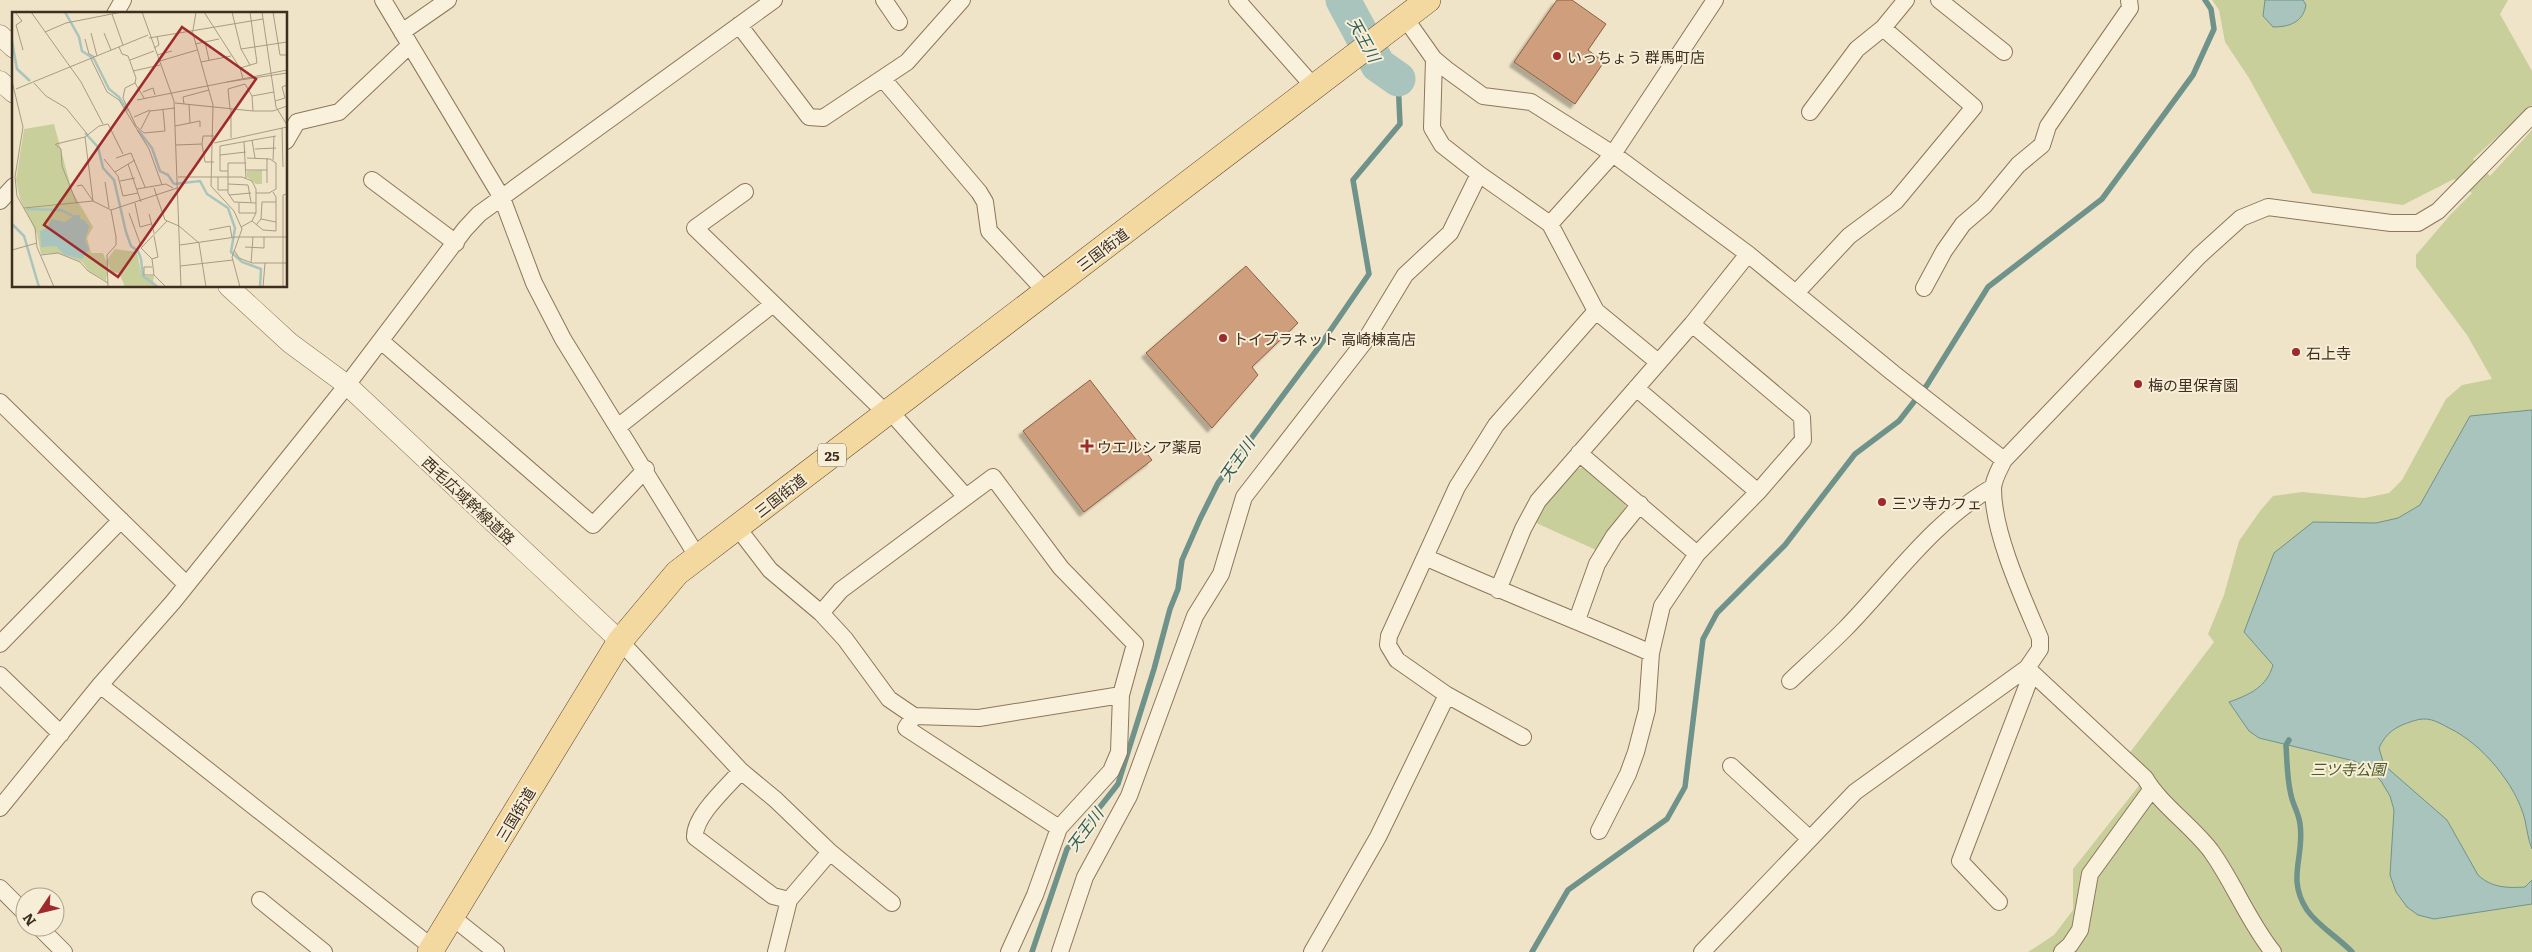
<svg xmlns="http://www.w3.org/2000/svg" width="2532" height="952" font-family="Literata,'Noto Sans JP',serif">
  <defs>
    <filter id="shadow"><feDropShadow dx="-4.5" dy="4.5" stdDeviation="1" flood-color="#0004"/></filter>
  </defs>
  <rect width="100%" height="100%" fill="#f0e4c8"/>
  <path fill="#c9cf9b" d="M2212,0H2508L2500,14L2532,71V105L2473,159L2490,176L2532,130V952H2028L2054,935L2073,910V869L2145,778L2128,755L2214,642L2208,634L2224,595L2239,541L2260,511L2273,496L2302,492L2364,498L2389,493L2402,480L2446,399L2462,385L2492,379L2467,335L2416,267V255L2451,214L2472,193L2454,179L2403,205L2312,193L2249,78L2225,42L2219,10Z
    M1584,467L1625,502L1626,511L1607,532L1596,550L1534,522C1541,506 1566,470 1584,467Z"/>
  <path fill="#a9c4bc" stroke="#6f938a" d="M2265,0H2303L2306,5C2303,22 2290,27 2273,27L2263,16Z
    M2532,410V849C2528,839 2527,830 2525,820C2516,784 2481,743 2449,728C2436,721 2428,716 2413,721C2397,726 2386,732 2379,748L2384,765L2447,820L2478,875C2492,888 2507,888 2525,887L2532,880V904L2434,919L2418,915L2407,907L2396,892L2390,875L2394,810L2390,796L2381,781L2369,769L2354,761L2259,738L2249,731L2229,702C2249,695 2267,687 2273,665L2244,632L2274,553L2313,522L2376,523L2398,518L2420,505L2470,416Z"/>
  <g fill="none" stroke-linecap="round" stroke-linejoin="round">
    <path stroke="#6f938a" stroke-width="5.5" d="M2289,740L2286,745C2287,761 2287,779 2291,795C2293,805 2299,814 2300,824C2305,857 2286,878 2307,910C2319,927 2338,937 2352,952
      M1032,952L1067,849L1118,784L1154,669L1170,609L1178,589L1182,560L1200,519L1218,483L1319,347L1369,274L1353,180L1400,124L1398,79
      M1532,952L1568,890L1667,819L1685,787L1703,639L1717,613L1785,545L1855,454L1899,421L1927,385L1988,287L2102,199L2193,75L2214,29L2211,9L2205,0"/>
    <path stroke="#a9c4bc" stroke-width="35" d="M1343,0L1378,65L1398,79"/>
  </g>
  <path fill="#cf9f7d" stroke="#8d5f41" filter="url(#shadow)" d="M1557,0H1572L1606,24L1588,50L1604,62L1575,104L1514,62Z
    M1246,266L1298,323L1252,367L1258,375L1212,428L1146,353Z
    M1090,380L1152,460L1084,512L1023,431Z"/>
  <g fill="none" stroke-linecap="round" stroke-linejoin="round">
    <g stroke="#8d765c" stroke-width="18">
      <path id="minor" d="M383,0L502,198L534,283L563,339L697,556
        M884,0L899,22
        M1237,0L1314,87
        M1939,0L2004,52
        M115,14L123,0
        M1405,18L1434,59L1446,69L1483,96L1531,102L1613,154L1748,254L1893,373L2004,460
        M739,25L809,117L823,118L907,62L962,0
        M402,32L448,0
        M1434,59L1432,128L1442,145L1479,174L1550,224L1596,311L1658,362
        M883,79L979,192L985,202L989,231L1046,292
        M1810,112L1857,49L1883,28L1906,0
        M286,141L297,122L339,112L410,45
        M372,180L456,243
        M745,192L695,228L886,413
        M0,201L14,186
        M1550,224L1613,154L1715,0
        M1924,288L1944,251L1963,224L1984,206L2018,165L2042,145L2048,126L2130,8L2129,0
        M1796,293L1849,236L1896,201L1974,107L1883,28
        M381,341L593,525L646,469
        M1636,388L1758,492
        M0,402L186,584
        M889,410L966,497
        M619,426L773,304
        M1579,453L1697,554
        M737,527L770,570L821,613L845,639L889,699L914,716L979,718L1121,695
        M1425,557C1500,591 1576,620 1651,653
        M1498,590L1523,529L1538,501L1692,324L1748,254
        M821,613L841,590L993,477L1061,568L1135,644L1121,695L1119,752L1111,771L1059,828L1035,895L1009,952
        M1577,620L1597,564L1614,536L1640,504
        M620,641L741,771L776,800L830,852L892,903
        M0,644L121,520
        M2027,668L2145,778C2159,803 2192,826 2211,851C2234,883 2248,921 2273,952
        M0,675L61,734
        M1790,681C1808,664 1827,647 1845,629C1893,580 1932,522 1993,487
        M100,685L433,948
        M914,716L906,728L1059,828
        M1523,737L1447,695L1397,660L1388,645L1389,636L1457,487L1496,425L1596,311
        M1731,766L1810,839
        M741,771C727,787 694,816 695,837L773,896L789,900
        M0,808L100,685L173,602L347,385L465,229L479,214L774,0
        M1599,831L1628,774L1636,752L1647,710L1651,653L1662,606L1697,554L1758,492L1803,440L1802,417L1692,324
        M0,888L25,913
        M260,900L324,952
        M1999,902L1960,861L2032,673
        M452,917L496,952
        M39,927L64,952
        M776,952L789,900L830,852
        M1060,952L1085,877L1129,796L1195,616L1221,574L1244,497L1365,341L1405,275L1450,233L1479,174
        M1312,952L1378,837L1447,695
        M1702,952L1855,792L2027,668L2040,649V638C2023,598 1993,533 1993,489C1993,480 2000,468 2004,460L2199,256L2241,218L2268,207L2391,223H2418L2438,211L2532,115
        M2062,952L2070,945L2080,930L2090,874L2151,790"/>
    </g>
    <g stroke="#8d765c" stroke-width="21">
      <path id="tertiary" d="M0,35L14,48
        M0,81L14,93
        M228,286L290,343L347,385L620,641"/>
    </g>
    <g stroke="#5b4430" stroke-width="26">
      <path id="primary" d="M430,952L620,641L677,573L1428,0"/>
    </g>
    <use href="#minor" stroke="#faf1dc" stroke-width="16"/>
    <use href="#tertiary" stroke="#faf1dc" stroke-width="20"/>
    <use href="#primary" stroke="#f3d9a0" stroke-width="25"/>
  </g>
  <g fill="#9e2a2b" stroke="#f7eed8" stroke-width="2">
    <circle cx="1557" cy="56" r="5"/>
    <circle cx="1223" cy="338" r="5"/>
    <circle cx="2296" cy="352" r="5"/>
    <circle cx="2138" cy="384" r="5"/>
    <path d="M1084.5 438.5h5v5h5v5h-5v5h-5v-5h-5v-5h5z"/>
    <circle cx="1882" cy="502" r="5"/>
  </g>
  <g text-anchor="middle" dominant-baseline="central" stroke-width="4" stroke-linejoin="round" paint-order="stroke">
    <rect fill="#f7eed8" stroke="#756857" stroke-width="1" x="818" y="443.5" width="28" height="23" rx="4"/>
    <g font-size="14" font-weight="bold" fill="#3d2e20">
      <text x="832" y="455">25</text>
    </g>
    <g font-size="15" fill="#3d2e20" stroke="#f7eed8" text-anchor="start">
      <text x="1567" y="56">いっちょう 群馬町店</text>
      <text x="1233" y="338">トイプラネット 高崎棟高店</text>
      <text x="2306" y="352">石上寺</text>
      <text x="2148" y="384">梅の里保育園</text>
      <text x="1097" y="446">ウエルシア薬局</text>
      <text x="1892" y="502">三ツ寺カフェ</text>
    </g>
    <g font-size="15" fill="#3d2e20" stroke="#f7eed8">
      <text transform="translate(1102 249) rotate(-37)">三国街道</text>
      <text transform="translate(780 495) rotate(-38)">三国街道</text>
      <text transform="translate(469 500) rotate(43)">西毛広域幹線道路</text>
      <text transform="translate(515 814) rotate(-59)">三国街道</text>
    </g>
    <g font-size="15" font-style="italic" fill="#4d5a26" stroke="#f7eed8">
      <text x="2348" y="768">三ツ寺公園</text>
    </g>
    <g font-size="16" font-style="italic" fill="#2f5d5a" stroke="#f7eed8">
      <text transform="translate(1365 39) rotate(61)">天王川</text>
      <text transform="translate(1236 459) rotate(-55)">天王川</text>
      <text transform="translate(1084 829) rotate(-53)">天王川</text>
    </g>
  </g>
  <g transform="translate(12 12)">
    <rect width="275" height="275" fill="#f0e4c8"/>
    <path d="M42,112L60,179L81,215L75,226L79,241H91L94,249L103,237L125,240L130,264H142L141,270L145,275H113L107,261L98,260L97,251L94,269L77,259L70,250L46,241L29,242L25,222L8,187L4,168L12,117ZM250,158V172H244L235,165V159Z" fill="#c9cf9b"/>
    <path d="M63,203H68V207L72,208L77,214L73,228L77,237L70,247L53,243L44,234L29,235L28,219L35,216L40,207L53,210Z" fill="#a9c4bc"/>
    <path fill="none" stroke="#a9c4bc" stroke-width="2.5" d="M53,0L67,25L70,39L82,47L97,77L107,85L116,99M0,29L5,57L18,69M126,118L140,136L148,159L156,163L162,172M73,121L86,135L91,156L102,168L114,220L119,234L126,239L129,247L131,264L146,275M162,172L188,169L195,182L216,196L223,216L219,240L230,250L249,257L248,275M15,197L49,198L61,204M0,212L12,224L27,275"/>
    <path fill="none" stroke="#a89b85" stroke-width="1" d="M3,0L10,9L4,13L11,38M19,0L69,70L91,112M130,0L162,89L169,275M192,0L228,56L231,67M220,0L229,37L275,30M250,0L264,95L275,113M261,0L268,43H275M100,2L111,33M180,18L201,93L199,174L222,199L230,217L220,245L228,275M181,18L184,0M33,20L54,11L110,0M79,21L85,44M92,21L99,38M137,26L251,7M73,27L77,42L83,45M193,30L197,48M183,32L207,27M107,35L110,42L116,44L124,66L123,71L113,76L111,86L124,114L132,121L153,119L151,98M142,36L147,33L145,24M229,37L238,53M145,43L160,39M79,47L95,80L107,88L137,137L150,173M118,48L142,39M148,49L185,38M189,50L219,44M228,56L245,51L238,0M121,59L148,53M0,69L11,115L3,165L5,184L23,216L25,235L42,275M215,70L275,61M22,71L34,84L54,96L76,123M123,71L132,86M4,77L136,23M131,80L141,76L143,83M240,84L262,80M125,88L275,58M263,89L273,86L270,75L275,73M163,91L241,99H261L275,94M172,92L171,85L197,78M177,92L178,111M218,97L216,77L233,72L240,84L241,99M122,105L138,98M163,114L188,109V115M270,116L271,155M129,117L138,99L163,96M202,124H191L190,132L193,150H202M219,126V97M240,128L243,146M232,130L234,166M202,131L275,115M43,132L49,137L50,154L65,192M44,132L73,125M164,133L190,132M243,137L264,136M208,143L234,140M104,146L119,141L133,175M235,146L258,147L264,151V177L257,181H244M92,147L106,164L111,184L126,181M261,148L262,124M234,151H216V181L222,190L244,191M116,152L129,190M234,158H255M216,159H208V134L264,124M103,160L123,148M166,165H230L240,169L244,177V201L240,209L229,215M206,165V178H216M108,169L123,166M93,170L97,196M255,171V146M216,172L236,173L239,190M65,174L70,173L81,189M142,176L153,208L167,214L187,231L194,275M125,177L154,172L161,176M217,183L239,181M123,191L128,215L139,212M227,191V201H244M12,196L81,189M99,198L165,176M117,201L129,234M137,202L142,221M249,207L264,210M240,209L251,218L264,219V185L261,180M244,213L249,207L250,190H264M197,218L218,214L220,226M168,233L224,225H275M233,235L252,236V225M0,238L25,231M222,238L227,246L240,251H275M29,243L46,241L68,250L76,259L96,271M140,247L146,245L142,224M239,251L241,225M168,254L221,248M140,255H132V263H142M96,275L95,243L104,233V225L99,198L81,189L73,125L87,114L96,112L111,142M154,275L142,263L140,247L129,236L155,209M251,275L253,251M271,275V183L275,182"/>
    <path fill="#9e2a2b" fill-opacity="0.15" stroke="#9e2a2b" stroke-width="2.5" d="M170,15L244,67L106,265L32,213Z"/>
    <rect width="275" height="275" fill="none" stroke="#3d2e20" stroke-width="2.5"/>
  </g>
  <g transform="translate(40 912) rotate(235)"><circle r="24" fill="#f7eed8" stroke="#ada18e"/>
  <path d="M0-4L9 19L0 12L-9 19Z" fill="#9e2a2b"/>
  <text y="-8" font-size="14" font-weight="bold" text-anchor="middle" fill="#3d2e20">N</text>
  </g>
</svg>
